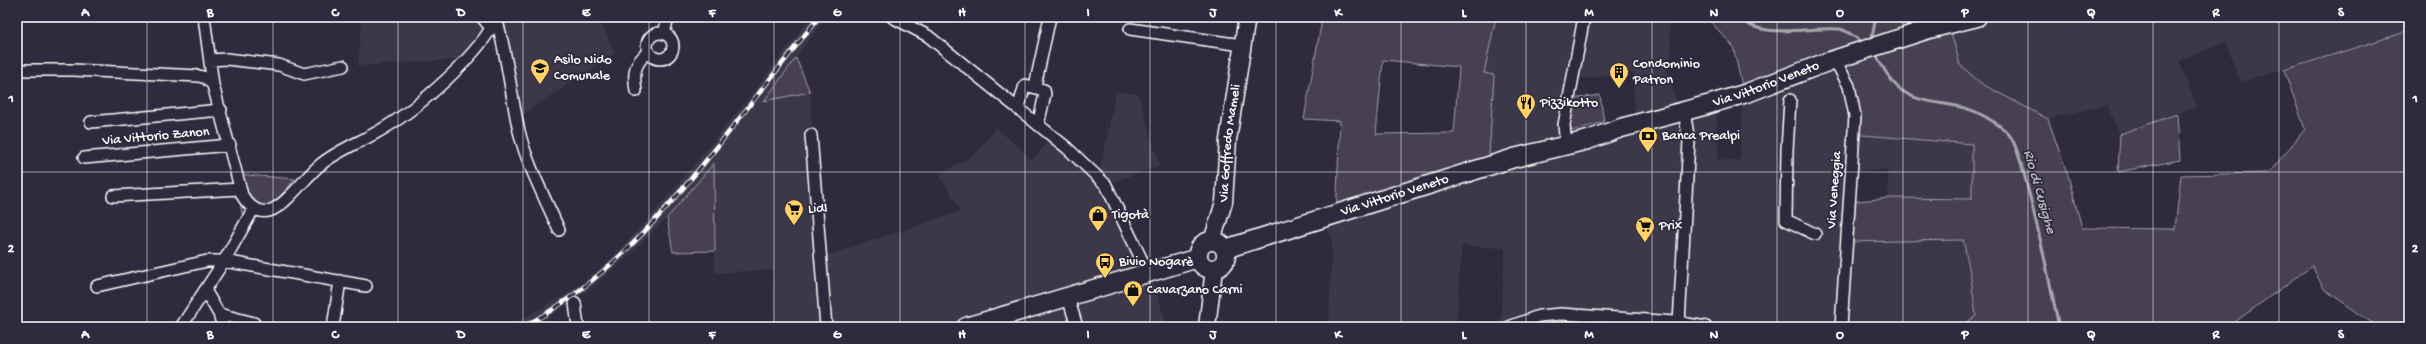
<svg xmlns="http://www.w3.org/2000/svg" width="2426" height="344" font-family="'Gochi Hand',sans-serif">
  <rect width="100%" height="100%" fill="#2f2a3d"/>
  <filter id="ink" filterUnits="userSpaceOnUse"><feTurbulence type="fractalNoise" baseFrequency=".025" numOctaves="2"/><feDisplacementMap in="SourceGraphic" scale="8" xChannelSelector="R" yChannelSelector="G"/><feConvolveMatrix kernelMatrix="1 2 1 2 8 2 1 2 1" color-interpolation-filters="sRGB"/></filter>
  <g filter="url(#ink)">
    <path fill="#3c3749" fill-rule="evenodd" d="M362,17H486L495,28L512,17H598L615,53L521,116L495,29L465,59L358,66Z
      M811,17H826L765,100L810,92L822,257L961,211L939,174L974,155L997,128L1032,160L1052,138L1094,175L1101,166L1116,91L1138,94L1160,166L1104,185L1152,276L1167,327H774L772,270L715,273L714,163L667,218L625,259L586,292L533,327H505L566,295L608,262L657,209L752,94Z
      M1496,17H1669L1672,58L1664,60L1679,110L1716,98L1718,160H1740L1743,90L1832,60L1844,81L1850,115V134L1972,143V199L1889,198L1887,170L1849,171L1844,242L1963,240L1970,272L1976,316L1960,327L1708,325L1500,327L1505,248L1462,246L1456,327H1329L1332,239L1324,222L1463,179L1494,76L1484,74ZM1633,73L1635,124L1567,145L1577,79Z
      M1900,17H2409V31L2241,82L2225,42L2179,61L2197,107L2120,134L2106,105L2048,119L1982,84L1960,65L1949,25L1912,36Z"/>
    <path fill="#464152" stroke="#a2a0a8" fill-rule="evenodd" d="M1312,17H1496L1484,73L1494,75L1488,171L1336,218L1340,121L1304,119L1322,19ZM1383,60L1459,67L1454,133L1376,134Z
      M1706,17H1900L1912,35L1949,25L1960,65L1982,84L2048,119L2069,179L2082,228L2175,229L2181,175L2269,173L2305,129L2284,70L2409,31V327H2378L2324,289L2312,266L2228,327H1960L1976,316L1970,272L1963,240L1844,242L1847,202L1889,198L1972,199V144L1850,134L1847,92L1832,60L1743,90L1733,46Z
      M796,58L810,92L764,101Z
      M1600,95L1604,122L1572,131L1567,124L1572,99Z
      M2177,114L2180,160L2118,172L2120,134Z
      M714,163L715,251L673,252L667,218Z
      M235,174L295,179L277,200L243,219Z"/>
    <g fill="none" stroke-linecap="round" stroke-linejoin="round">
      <path stroke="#a7a6ad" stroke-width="3" d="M1739,17C1760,41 1811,26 1840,29C1848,31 1857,39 1864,43
        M1871,42L1876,17
        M1875,53C1882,66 1890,81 1901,90C1922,106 1953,101 1976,112C1987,117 2006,128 2012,139C2021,157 2025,178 2030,197C2041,240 2050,283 2059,327"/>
      <g stroke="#fff" stroke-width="14">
        <path id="street" d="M204,17L213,85L242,195C247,204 257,214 269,211C286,206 306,176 320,165C338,150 361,142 381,130C417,109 480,55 497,17
          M482,17L491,28
          M892,17L928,36L1067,148L1106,185L1148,273
          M494,23L498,25C508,60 511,96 519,131C527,165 545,198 559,230
          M1130,29L1242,45
          M647 46a13 13 0 1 1 26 0a13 13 0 1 1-26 0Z
          M664,34L668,17
          M210,60L227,59L279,65L304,74L343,66
          M1835,60L1849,86L1855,116L1841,327
          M17,70H73L199,76L206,78L213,85
          M1035,86L1050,17
          M636,91C633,73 634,64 648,52
          M1790,100L1787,150L1786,220L1815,234
          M1018,109L1025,85L1044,90L1045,94L1038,125
          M91,122L221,110
          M811,135L826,327
          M1566,146L1564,125L1584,17
          M84,158L230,145
          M113,196L240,189
          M97,286L207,261H224L366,286
          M205,290L219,314L223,327
          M1068,297L1077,327
          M575,303L578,327
          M219,314L254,323L253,327
          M1679,323L1689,141L1684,111
          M181,327L224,261L254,208
          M333,327L340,281
          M1509,327L1539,316L1561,314L1675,322L1706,327"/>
      </g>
      <g stroke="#fff" stroke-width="19">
        <g id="secondary">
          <path id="s1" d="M1212,241L1224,202L1228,140L1247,17"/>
          <path d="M1207,327L1214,269"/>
        </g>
      </g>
      <g stroke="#fff" stroke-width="21">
        <g id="primary">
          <circle cx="1212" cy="255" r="14"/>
          <path id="s2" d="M1225,249L1514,158L1588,140L1621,128L1707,105L1747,93L1827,62L1929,29L1977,17"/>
          <path d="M966,327L1198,258"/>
        </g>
      </g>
      <use href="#street" stroke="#2f2a3d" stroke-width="11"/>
      <use href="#secondary" stroke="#2f2a3d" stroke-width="16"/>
      <use href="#primary" stroke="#2f2a3d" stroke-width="18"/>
      <g stroke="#fff" stroke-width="4.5">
        <path id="rail" d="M523,327C607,282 667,210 725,137C756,97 787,57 819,17"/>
      </g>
      <use href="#rail" stroke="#2f2a3d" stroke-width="3" stroke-dasharray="9" stroke-linecap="butt"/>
    </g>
  </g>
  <path fill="none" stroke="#fff" stroke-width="1" stroke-opacity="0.55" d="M147,17V327M273,17V327M398,17V327M523,17V327M649,17V327M774,17V327M900,17V327M1025,17V327M1150,17V327M1276,17V327M1401,17V327M1526,17V327M1652,17V327M1777,17V327M1903,17V327M2028,17V327M2153,17V327M2279,17V327M17,172H2409"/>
  <defs>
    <g id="school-pin" transform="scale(1)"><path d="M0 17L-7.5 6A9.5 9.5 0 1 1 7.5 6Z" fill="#ffd166" stroke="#2f2a3d"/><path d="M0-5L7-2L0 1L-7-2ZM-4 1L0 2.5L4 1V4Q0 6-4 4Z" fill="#111"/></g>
    <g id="building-pin" transform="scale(1)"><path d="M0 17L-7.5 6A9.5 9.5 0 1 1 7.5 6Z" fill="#ffd166" stroke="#2f2a3d"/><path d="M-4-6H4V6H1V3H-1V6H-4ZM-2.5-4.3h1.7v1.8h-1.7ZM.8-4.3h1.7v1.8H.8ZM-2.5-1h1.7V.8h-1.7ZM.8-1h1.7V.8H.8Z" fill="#111"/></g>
    <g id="restaurant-pin" transform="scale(1)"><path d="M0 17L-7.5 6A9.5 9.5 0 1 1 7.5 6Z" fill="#ffd166" stroke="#2f2a3d"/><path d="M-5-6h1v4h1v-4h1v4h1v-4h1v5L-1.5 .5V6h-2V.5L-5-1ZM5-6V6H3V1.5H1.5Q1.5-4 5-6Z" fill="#111"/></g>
    <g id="bank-pin" transform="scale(1)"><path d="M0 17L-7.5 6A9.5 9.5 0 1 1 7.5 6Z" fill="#ffd166" stroke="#2f2a3d"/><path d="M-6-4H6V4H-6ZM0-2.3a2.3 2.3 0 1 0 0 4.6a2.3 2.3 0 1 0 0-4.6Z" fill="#111"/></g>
    <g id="supermarket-pin" transform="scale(1)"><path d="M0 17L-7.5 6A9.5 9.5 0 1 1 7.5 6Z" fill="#ffd166" stroke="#2f2a3d"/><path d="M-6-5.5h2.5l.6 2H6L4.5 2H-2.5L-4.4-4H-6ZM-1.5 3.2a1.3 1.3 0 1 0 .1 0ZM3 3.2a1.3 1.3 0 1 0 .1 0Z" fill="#111"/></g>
    <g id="shop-pin" transform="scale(1)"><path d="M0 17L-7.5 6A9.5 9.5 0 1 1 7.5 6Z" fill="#ffd166" stroke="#2f2a3d"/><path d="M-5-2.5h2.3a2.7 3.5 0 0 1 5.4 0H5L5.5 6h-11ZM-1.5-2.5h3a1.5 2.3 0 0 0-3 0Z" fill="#111"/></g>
    <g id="bus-pin" transform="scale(1)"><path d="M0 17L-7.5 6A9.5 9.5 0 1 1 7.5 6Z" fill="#ffd166" stroke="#2f2a3d"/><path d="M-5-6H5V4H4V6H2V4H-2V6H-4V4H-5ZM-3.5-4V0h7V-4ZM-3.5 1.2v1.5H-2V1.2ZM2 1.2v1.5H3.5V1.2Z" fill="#111"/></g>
  </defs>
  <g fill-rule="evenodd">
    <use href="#school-pin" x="540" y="68"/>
    <use href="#building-pin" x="1619" y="72"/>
    <use href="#restaurant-pin" x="1526" y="103"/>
    <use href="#bank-pin" x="1648" y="136"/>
    <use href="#supermarket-pin" x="794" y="209"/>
    <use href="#shop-pin" x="1098" y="215"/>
    <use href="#supermarket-pin" x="1645" y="226"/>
    <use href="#bus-pin" x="1105" y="262"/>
    <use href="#shop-pin" x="1133" y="290"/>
  </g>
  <g text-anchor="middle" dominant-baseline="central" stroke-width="3.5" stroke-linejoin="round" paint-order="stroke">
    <g font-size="14" fill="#fff" stroke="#2f2a3d" text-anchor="start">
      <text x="554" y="60">Asilo Nido<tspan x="554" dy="16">Comunale</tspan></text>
      <text x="1633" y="64">Condominio<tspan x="1633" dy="16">Patron</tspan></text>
      <text x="1540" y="103">Pizzikotto</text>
      <text x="1662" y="136">Banca Prealpi</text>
      <text x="808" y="209">Lidl</text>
      <text x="1112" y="215">Tigotà</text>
      <text x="1659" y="226">Prix</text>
      <text x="1119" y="262">Bivio Nogarè</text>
      <text x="1147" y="290">Cavarzano Carni</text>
    </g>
    <g font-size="14" fill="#fff" stroke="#2f2a3d">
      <text stroke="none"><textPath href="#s2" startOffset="566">Via Vittorio Veneto</textPath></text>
      <text transform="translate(156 137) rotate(-5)">Via Vittorio Zanon</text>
      <text stroke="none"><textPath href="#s1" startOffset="100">Via Goffredo Mameli</textPath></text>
      <text transform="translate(1835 190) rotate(-86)">Via Veneggia</text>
      <text stroke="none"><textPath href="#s2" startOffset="178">Via Vittorio Veneto</textPath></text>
    </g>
    <g font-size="15" font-style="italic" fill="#b6b4bb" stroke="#2f2a3d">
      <text transform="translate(2039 192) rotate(74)">Rio di Cusighe</text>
    </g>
  </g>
  <rect width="2426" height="344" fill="none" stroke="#2f2a3d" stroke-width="44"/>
  <rect x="22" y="22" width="2382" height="300" fill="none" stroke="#fff" stroke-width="1.5"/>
  <g font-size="13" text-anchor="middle" font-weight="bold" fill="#fff">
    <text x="85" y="16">A</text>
    <text x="210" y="16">B</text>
    <text x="335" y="16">C</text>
    <text x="461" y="16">D</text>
    <text x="586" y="16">E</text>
    <text x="712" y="16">F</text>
    <text x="837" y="16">G</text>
    <text x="962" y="16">H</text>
    <text x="1088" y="16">I</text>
    <text x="1213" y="16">J</text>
    <text x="1338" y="16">K</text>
    <text x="1464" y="16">L</text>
    <text x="1589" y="16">M</text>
    <text x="1714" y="16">N</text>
    <text x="1840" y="16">O</text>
    <text x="1965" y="16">P</text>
    <text x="2091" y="16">Q</text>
    <text x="2216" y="16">R</text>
    <text x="2341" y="16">S</text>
    <text x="11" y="102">1</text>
    <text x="2415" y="102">1</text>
    <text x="11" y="252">2</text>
    <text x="2415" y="252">2</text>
    <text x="85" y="338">A</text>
    <text x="210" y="338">B</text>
    <text x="335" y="338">C</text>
    <text x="461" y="338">D</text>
    <text x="586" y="338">E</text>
    <text x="712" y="338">F</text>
    <text x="837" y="338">G</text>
    <text x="962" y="338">H</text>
    <text x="1088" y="338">I</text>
    <text x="1213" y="338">J</text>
    <text x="1338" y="338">K</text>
    <text x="1464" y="338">L</text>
    <text x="1589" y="338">M</text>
    <text x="1714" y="338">N</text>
    <text x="1840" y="338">O</text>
    <text x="1965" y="338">P</text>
    <text x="2091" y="338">Q</text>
    <text x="2216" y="338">R</text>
    <text x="2341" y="338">S</text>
  </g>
</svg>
